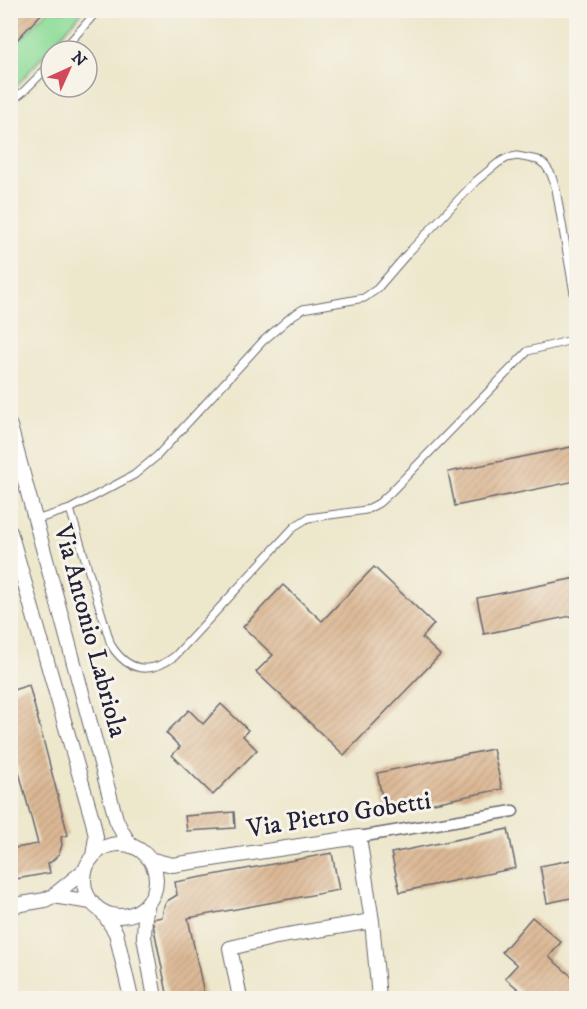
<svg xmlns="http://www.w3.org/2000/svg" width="587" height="1009" font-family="'IM FELL DW Pica',serif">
  <defs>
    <pattern id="building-hatch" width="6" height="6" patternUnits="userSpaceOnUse" patternTransform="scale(1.5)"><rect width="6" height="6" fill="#dcb894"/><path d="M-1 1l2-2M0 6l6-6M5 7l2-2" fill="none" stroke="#bc9e80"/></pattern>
  </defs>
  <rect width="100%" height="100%" fill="#f7f3e8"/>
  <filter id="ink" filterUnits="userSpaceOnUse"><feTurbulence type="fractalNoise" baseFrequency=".0167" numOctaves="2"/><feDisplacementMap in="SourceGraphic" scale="12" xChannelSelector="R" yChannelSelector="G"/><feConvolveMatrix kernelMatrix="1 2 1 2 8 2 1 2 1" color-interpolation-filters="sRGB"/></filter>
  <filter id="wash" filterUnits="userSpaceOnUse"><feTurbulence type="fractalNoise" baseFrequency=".008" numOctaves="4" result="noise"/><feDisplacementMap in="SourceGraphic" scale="24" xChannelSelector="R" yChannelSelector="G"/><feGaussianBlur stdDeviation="1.35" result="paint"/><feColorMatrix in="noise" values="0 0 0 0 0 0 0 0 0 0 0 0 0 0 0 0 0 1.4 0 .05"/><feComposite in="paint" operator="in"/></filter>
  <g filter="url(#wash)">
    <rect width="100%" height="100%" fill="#ede7cc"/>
    <path fill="#8fdd9a" stroke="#58806a" stroke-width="1.5" d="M48,11H83L11,92V48Z"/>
    <g id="blocks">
      <path fill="url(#building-hatch)" d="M10,10H45L10,47Z
        M576,446V481L455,506L448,472Z
        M374,567L434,624L422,638L440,655L344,755L256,672L273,655L243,627L283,585L322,621Z
        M576,578V615L484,634L477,598Z
        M29,685L68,835L61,837L62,845L59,854L51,862L48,863L50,873L10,880V849L38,844L10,738V691Z
        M221,704L248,730L243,736L257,750L213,795L172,755L180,747L166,733L189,710L203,724Z
        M493,749L502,789L385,813L377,773Z
        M234,812L235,828L187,831L185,816Z
        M508,829L516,868L400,892L391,853Z
        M332,853L339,890L188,918L205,998H168L152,919L162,917L164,906L167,901L177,895L175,882Z
        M576,859V897L547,903L540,866Z
        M532,917L561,942L549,957L576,980V998H529L505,978L517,965L502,952Z"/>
    </g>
  </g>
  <g filter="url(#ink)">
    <use href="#blocks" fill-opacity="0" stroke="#69676e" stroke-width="1.5"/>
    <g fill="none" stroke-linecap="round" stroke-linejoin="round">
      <g stroke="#69676e" stroke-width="9">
        <path id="service" d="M62,51L98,10
          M10,102L24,91L51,64
          M70,509L111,645C128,672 150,675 175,656L295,526L308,518L366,510L379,503L390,493L528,351L576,339
          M35,520L70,509L134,475L157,456L263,341L292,316L303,309L364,298L377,289L408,253L476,181L498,163L507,158L517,156L538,160L545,165L551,174L556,189L576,305"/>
      </g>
      <g stroke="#69676e" stroke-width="13">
        <path id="pedestrian" d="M359,837L513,811"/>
      </g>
      <g stroke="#69676e" stroke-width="16">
        <path id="minor" d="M10,426L116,819L121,830L131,846
          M10,532L93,822L96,837L93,856
          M84 880a36 36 0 1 1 72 0a36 36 0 1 1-72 0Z
          M149,859L172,865L359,837L372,921L276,937L230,948L240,998
          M53,896L91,902
          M148,902L145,917L144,937L155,998
          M10,906L45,900L53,896L85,870
          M102,911L116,933L131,998
          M372,921L379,998"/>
      </g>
      <use href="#service" stroke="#fff" stroke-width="7"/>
      <use href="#pedestrian" stroke="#fff" stroke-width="10"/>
      <use href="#minor" stroke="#fff" stroke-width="14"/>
    </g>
  </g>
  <g text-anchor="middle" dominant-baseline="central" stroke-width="6" stroke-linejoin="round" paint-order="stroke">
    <g font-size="26" fill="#22223b" stroke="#f7f3e8">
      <text transform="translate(90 631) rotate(75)">Via Antonio Labriola</text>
      <text transform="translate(339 815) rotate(-9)">Via Pietro Gobetti</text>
    </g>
  </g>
  <rect width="587" height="1009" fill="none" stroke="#f7f3e8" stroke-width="36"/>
  <g transform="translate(69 69) rotate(45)"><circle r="28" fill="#f7f3e8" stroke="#a29fa3" stroke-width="1.5"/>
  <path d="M0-4.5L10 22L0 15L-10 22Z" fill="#d1495b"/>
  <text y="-9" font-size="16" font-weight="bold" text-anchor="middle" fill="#22223b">N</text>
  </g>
</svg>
